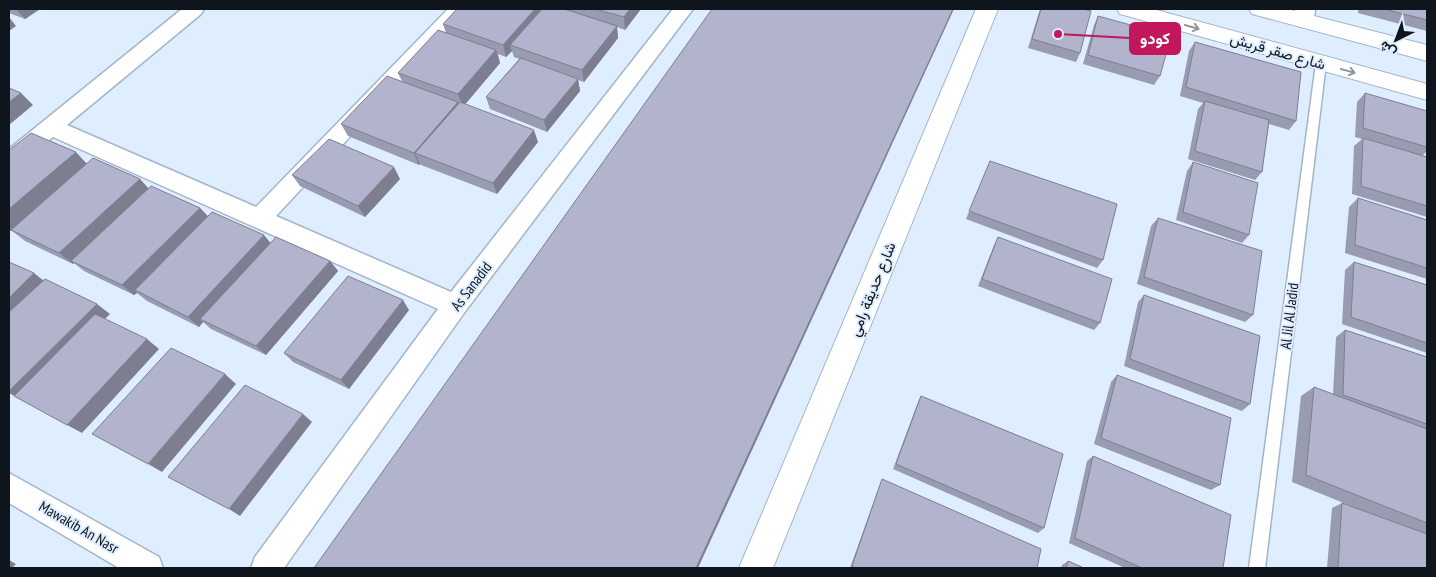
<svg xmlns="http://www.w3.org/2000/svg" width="1436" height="577" font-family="'PT Sans Narrow',Vazirmatn,sans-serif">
  <rect width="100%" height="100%" fill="#dfeeff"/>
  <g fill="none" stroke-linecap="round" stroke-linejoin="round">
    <g stroke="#a3b5c9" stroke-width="3">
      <path id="service" d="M1321,59L1326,63L1265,568H1249L1316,63Z"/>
    </g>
    <g stroke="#a3b5c9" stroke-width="3">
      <path id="minor" d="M182,9H204L201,14L67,125L256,207L448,9H469L276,216L451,292L673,9H693L464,313L284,568H251L255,557L438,309L53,137L17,167L9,170V149Z
        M1295,9H1315L1314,20L1311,25L1304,27L1297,25L1294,20Z
        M9,473L159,557L163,568H119L9,503Z"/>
    </g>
    <g stroke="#a3b5c9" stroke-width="2">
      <path id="tertiary" d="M976,9H998L773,568H739Z
        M1117,9H1153L1427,84V100L1120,14Z
        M1249,9H1287L1427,45V61L1252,14Z"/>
    </g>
    <use href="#service" fill="#fff" fill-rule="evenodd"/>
    <use href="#minor" fill="#fff" fill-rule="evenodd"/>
    <use href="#tertiary" fill="#fff" fill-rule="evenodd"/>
  </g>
  <path fill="#999bb0" d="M9,9H40L25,19L9,13Z
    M457,9H641L625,30L617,27L618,38L584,82L578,80L580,91L547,132L490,109L486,97L519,59L514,57L512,51L506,57L498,54L500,63L465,104L538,142L497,194L421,165L420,164L419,165L348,136L341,124L402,81L398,73L446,33L443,24Z
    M1040,9H1083L1080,53L1076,62L1028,48Z
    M1358,9H1427V31L1358,13Z
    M1098,16L1160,76L1154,85L1083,64L1094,25Z
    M1195,42L1296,121L1289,130L1269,124L1262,172L1255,180L1188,159L1198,109L1203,103L1180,96L1189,51Z
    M1365,93L1427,147V151L1422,156L1427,157V217L1352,194L1354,146L1362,139L1355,137L1357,102Z
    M9,150L87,163L140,179L148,189L200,208L208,216L270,243L330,261L338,271L266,355L211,329L203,322L199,327L147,301L137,293L134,295L84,271L74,263L73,264L25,241L11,230L9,232Z
    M990,161L1103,260L1097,268L966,219Z
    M1193,162L1249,235L1242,243L1176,220L1187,171Z
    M292,175L400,179L365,217L300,186Z
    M1358,198L1427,220V279L1345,253L1349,207Z
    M1158,218L1253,315L1245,322L1137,284L1151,226Z
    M998,237L1100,323L1094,330L978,286L994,245Z
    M1354,262L1427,285V353L1342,324L1345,270Z
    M1144,295L1250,404L1242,411L1124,366L1138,302Z
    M409,310L349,389L293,362L284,353Z
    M1345,330L1427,357V568H1327L1332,508L1342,503L1356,508L1292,482L1301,396L1314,387L1333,394L1336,337Z
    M1117,375L1220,485L1211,490L1094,444L1111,382Z
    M921,396L1044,528L1038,533L893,469L918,402Z
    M1093,456L1223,568H1125L1069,543L1087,461Z
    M882,479L1037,568H850L880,484Z
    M1068,561L1084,568H1061L1062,565Z"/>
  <path fill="#7d7e90" d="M16,9H40L25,19Z
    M535,9H544L510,45L512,51L506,57L503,45Z
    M630,9H641L625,30L624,17Z
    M953,9H954L698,568H696Z
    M9,17L16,26L9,31Z
    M617,26L618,38L584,82L582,70Z
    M496,50L500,63L463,107L458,94Z
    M578,79L580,91L547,132L544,120Z
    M21,93L33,105L9,125V102Z
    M458,102L463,114L415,153L420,164L419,165L414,153Z
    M534,130L538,142L497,194L493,183Z
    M76,152L87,164L9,232V209Z
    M394,167L400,179L365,217L358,206Z
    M140,179L151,191L71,261L74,263L73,264L59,253Z
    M200,208L210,219L135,290L137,293L134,295L122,285Z
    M264,235L273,246L200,319L203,322L199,327L188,317Z
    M330,261L338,271L266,355L256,346Z
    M34,273L48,284L9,322V298Z
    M403,300L409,310L349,389L341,380Z
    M97,304L110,314L23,401L9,393V391Z
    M147,339L159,349L82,433L67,425Z
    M225,374L236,384L162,472L148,464Z
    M303,414L312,422L240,516L229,509Z
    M9,560L16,564L12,568H9Z"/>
  <path fill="#b2b4cd" stroke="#7d7e90" d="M457,9H535L503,45L443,24Z
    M542,9H564L617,26L582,70L510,45Z
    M595,9H630L624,17Z
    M712,9H953L696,568H314Z
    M1041,9H1083L1091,11L1080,53L1032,39Z
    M1384,9H1427V20Z
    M1098,16L1171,36L1160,76L1088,55Z
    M438,30L496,50L458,94L398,73Z
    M1195,42L1301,72L1296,121L1186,87Z
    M521,58L578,79L544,120L486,97Z
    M387,76L458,102L414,153L341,124Z
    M9,88L21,93L9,102Z
    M1365,93L1427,111V147L1363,128Z
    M1205,101L1269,120L1262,172L1195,151Z
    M460,102L534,130L493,183L415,153Z
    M31,133L76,152L9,209V150Z
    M1363,138L1427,157V206L1361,186Z
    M329,139L394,167L358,206L292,175Z
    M93,158L140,179L59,253L11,230Z
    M990,161L1117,204L1103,260L969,211Z
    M1193,162L1258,183L1249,235L1183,212Z
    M151,186L200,208L122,285L71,261Z
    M1358,198L1427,220V268L1355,245Z
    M212,212L264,235L188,317L135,290Z
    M1158,218L1262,251L1253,315L1144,277Z
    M276,237L330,261L256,346L200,319Z
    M998,237L1112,279L1100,323L982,279Z
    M9,262L34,273L9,298Z
    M1354,262L1427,285V343L1351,317Z
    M348,276L403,300L341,380L284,353Z
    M45,279L97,304L9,391V312Z
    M1144,295L1260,336L1250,404L1130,359Z
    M95,314L147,339L67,425L14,396Z
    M1345,330L1427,357V424L1343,395Z
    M171,348L225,374L148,464L92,434Z
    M1117,375L1231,418L1220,485L1101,438Z
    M245,385L303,414L229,509L168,477Z
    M1314,387L1427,429V523L1306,475Z
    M921,396L1063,454L1044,528L896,464Z
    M1093,456L1231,515L1223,568H1142L1075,538Z
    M882,479L1041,549L1037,568H856L852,566Z
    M1342,503L1427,534V568H1338Z
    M1068,561L1084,568H1066Z"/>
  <defs><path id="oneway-shaft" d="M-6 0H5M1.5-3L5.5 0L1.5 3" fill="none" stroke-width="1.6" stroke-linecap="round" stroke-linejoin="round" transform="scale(1.25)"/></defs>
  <g stroke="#939699">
    <use href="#oneway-shaft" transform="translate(1192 27) rotate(16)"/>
    <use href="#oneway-shaft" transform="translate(1348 71) rotate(15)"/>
  </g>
  <g text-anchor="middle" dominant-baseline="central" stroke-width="4" stroke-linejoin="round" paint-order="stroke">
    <g font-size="15" fill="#0e151c" stroke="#dfeeff">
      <text transform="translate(1278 51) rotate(16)">شارع صقر قريش</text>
      <text transform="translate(471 286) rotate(-53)">As Sanadid</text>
      <text transform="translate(872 289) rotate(-68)">شارع حديقة رامي</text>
      <text transform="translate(1289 316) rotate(-83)">Al Jil Al Jadid</text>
      <text transform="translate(79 527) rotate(30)">Mawakib An Nasr</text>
    </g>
  </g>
  <path fill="none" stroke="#c2185b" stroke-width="2" d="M1058 34L1130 38"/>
  <circle fill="#c2185b" stroke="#dfeeff" stroke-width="2" cx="1058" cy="34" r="5"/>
  <rect fill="#c2185b" stroke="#c2185b" stroke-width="2" x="1130" y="23" width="50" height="31" rx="5"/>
  <g font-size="16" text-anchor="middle" font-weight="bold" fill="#fff">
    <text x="1155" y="44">كودو</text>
  </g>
  <rect width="1436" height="577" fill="none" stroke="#0e151c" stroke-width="20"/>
  <g transform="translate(1396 40) rotate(222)" stroke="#dfeeff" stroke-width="4" paint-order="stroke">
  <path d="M0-4L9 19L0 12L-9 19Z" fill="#0e151c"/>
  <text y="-8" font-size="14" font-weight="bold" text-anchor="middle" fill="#0e151c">ش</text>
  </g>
</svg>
